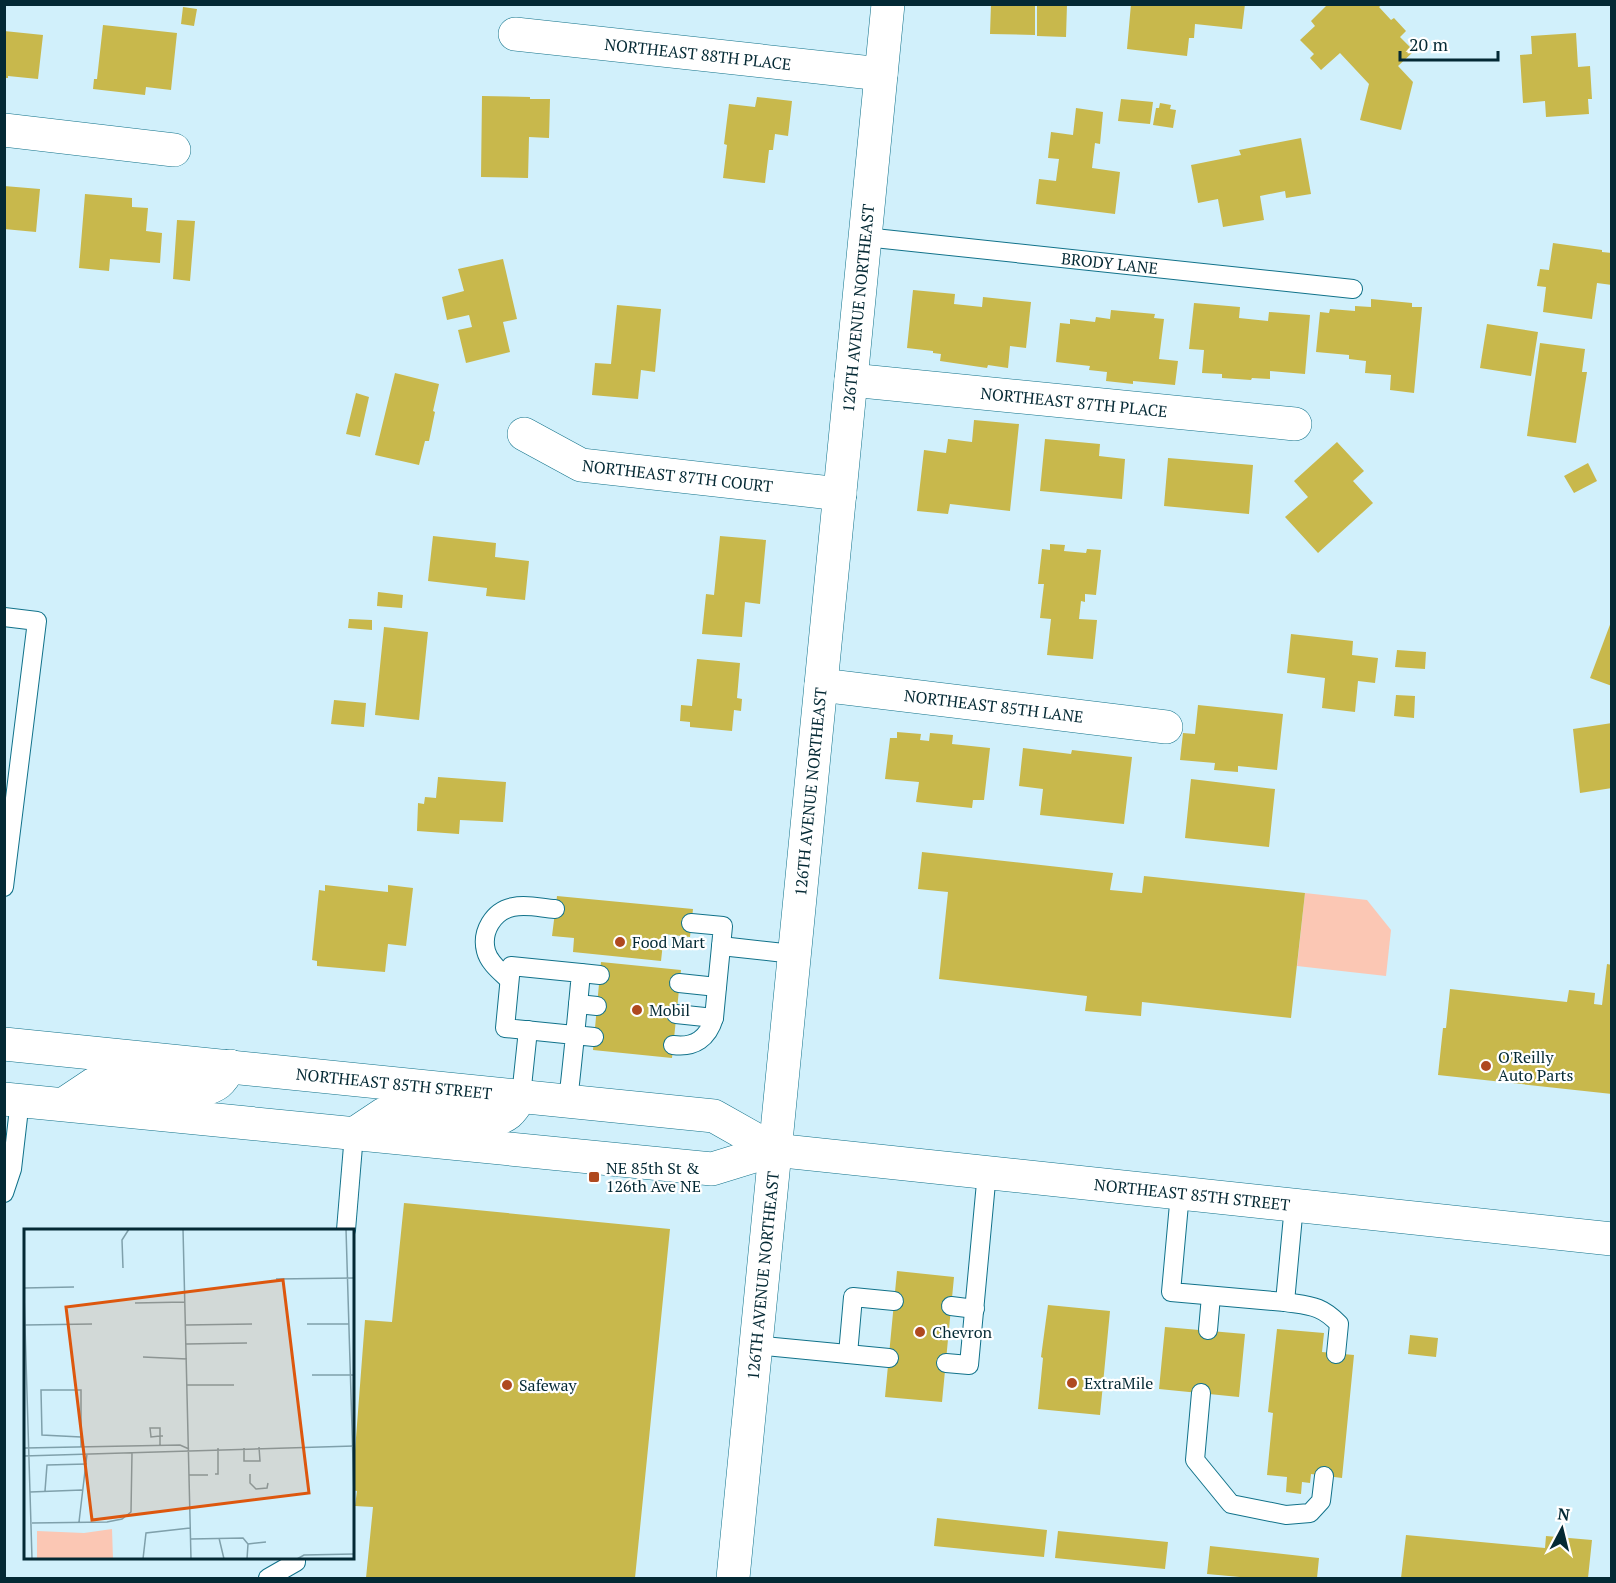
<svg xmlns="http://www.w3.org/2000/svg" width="1616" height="1583" font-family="'PT Serif',serif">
  <rect width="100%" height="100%" fill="#d1f0fb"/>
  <path fill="#fbc7b4" d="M1305,893L1367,900L1391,930L1386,976L1297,966Z"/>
  <path fill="#c8b84c" d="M991,4H1035V35L990,34Z
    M1037,4H1067L1066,37L1037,36Z
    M1131,4H1245L1242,29L1195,24L1194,38H1189L1187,56L1127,49Z
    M1328,4H1383L1379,7L1391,20L1394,18L1406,31L1400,37L1414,51L1398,66L1413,82L1401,130L1360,120L1369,84L1340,53L1321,70L1310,58L1314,54L1300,40L1315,26L1311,21Z
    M183,7L197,9L194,26L181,24Z
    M103,25L177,33L171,90L146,87L145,95L93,89L94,79H97Z
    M4,31L43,35L38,79L8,76V78H4Z
    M1576,33L1578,67L1590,66L1592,99H1588L1589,114L1546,117L1545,101L1523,103L1520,55L1532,54L1531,36Z
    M482,96L530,97V99H550L549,138L529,137L528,178L481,177Z
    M757,97L792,101L788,136L775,134L773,150H769L765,183L723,178L727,145L724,144L729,104L755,107Z
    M1121,99L1153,102L1150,124L1118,121Z
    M1160,103L1171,105L1170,109L1176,110L1173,128L1153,125L1156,108H1159Z
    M1076,108L1103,112L1100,144L1095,143L1092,168L1120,172L1115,214L1036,204L1039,179L1056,181L1059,159L1048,158L1051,132L1073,135Z
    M1301,138L1311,194L1286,198L1285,191L1260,196L1264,220L1223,227L1218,199L1198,203L1191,165L1241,155L1239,150Z
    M4,186L40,189L36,232L4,229Z
    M85,194L132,198V207L148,208L146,231L162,233L160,263L110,259L109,271L79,268Z
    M177,220L195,221L190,281L173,279Z
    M1553,243L1602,250V252L1612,253V285L1597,283L1592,319L1543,312L1546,287L1537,286L1540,269L1549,270Z
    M503,259L517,319L503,322L510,352L466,363L458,330L472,327L469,315L447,320L442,297L464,291L458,269Z
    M913,290L955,294L954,304L982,307L983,297L1031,302L1026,348L1010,346L1008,368L988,365L987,368L940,361L941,354L933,353V351L907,348Z
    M1371,299L1412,303V307H1422L1414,393L1390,390L1391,375L1365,373L1366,361L1349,359V355L1316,352L1320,312L1329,313L1330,309L1355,311V306L1371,307Z
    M1194,303L1240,307L1239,318L1268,321L1269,312L1310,315L1305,374L1270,371V379L1252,378L1251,380L1222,378V374L1202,373L1204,350L1189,349Z
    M617,305L661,309L655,372L641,370L638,399L592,395L595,363L611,364Z
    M1111,310L1155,314L1154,318L1164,319L1159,359L1178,361L1175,385L1133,381V384L1106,381L1107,372L1089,370L1090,366L1056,362L1060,323L1070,324V319L1095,322L1096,317L1110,319Z
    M1487,324L1538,332L1531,376L1480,368Z
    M1540,343L1585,349L1582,372H1587L1576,443L1527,436Z
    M395,373L439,384L433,411L435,412L429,441H425L419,465L375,455Z
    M356,393L369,397L360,437L346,434Z
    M974,420L1019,424L1010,511L950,504L948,514L917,511L924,450L946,453L948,439L972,442Z
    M1045,439L1100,444L1099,456L1125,459L1122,499L1040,491Z
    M1337,442L1364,471L1353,481L1373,503L1318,553L1285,517L1308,497L1294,481Z
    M1168,458L1253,465L1249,514L1164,506Z
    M1588,463L1597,481L1574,493L1564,476Z
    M433,536L496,543L495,557L529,561L525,600L486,596L487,588L428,581Z
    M720,536L766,540L760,604L745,602L742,637L702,634L706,594L714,595Z
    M1050,544L1065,545L1064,551L1086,553L1087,549L1101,550L1096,595L1085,594V602L1081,601L1079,619L1097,620L1093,659L1047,655L1051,619L1040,618L1044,584H1038L1042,549L1050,550Z
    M378,592L403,595L402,608L377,606Z
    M349,619L372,620V630L348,628Z
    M1611,622H1612V686L1590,678Z
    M384,627L428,632L419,720L375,715Z
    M1291,634L1353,641L1352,655L1378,658L1375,683L1358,681L1355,712L1322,708L1325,678L1287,673Z
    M1397,650L1426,652L1425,669L1395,667Z
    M697,659L740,663L737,698L742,699L741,711L734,710L732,731L690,727V722L680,721L681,705L692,706Z
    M1396,695L1415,696L1414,718L1394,716Z
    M334,700L366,703L364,727L331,724Z
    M1198,705L1283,714L1277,770L1238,766V772L1214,770L1215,763L1180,760L1183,733L1195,734Z
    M1612,723V788L1580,793L1573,729Z
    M897,732L921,734L920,740L929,741L930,733L953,735L952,744L990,748L984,800H973L972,808L916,802L919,782L885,779L890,738H897Z
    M1023,748L1071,754L1072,750L1132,757L1124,824L1040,815L1043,789L1019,786Z
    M438,777L506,782L503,822L460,820L459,834L417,831L418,803L424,804L425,797L436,798Z
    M1191,779L1275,789L1269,847L1185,838Z
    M922,852L1113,873L1110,890L1142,893L1144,876L1305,893L1291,1018L1142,1002L1141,1016L1085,1011L1087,996L939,979L948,892L918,889Z
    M325,885L388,892V885L413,888L406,946L388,944L385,972L317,966V961L312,960L319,890L325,891Z
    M557,896L693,909L690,937L664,934L661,961L573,952L574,938L552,936Z
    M601,962L681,970L672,1058L593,1050Z
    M1607,964L1612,965V1094L1438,1075L1443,1028H1446L1450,989L1567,1002L1569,990L1595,993L1594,1004L1602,1005Z
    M404,1203L670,1229L635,1578H366L373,1507L355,1506L357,1491L352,1490L365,1320L392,1322Z
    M897,1271L954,1277L942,1402L885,1397Z
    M1048,1305L1110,1311L1100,1415L1038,1409L1043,1358L1041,1357Z
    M1165,1327L1245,1334L1239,1397L1159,1389Z
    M1277,1329L1324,1333L1322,1352L1354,1355L1342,1478L1311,1474L1310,1483L1302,1482L1301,1494L1286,1492L1287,1477L1267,1475L1273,1413L1268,1412Z
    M1410,1335L1438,1338L1436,1357L1408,1354Z
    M937,1518L1047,1530L1044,1557L934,1546Z
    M1058,1531L1168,1542L1165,1569L1055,1558Z
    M1406,1535L1545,1548L1546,1536L1592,1540L1588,1578H1401Z
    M1210,1546L1319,1558L1317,1578H1251L1207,1574Z"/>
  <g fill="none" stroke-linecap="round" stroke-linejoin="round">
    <g stroke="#11728a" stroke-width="20">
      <g id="service">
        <path id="s1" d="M865,237L1353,289"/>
        <path d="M4,617L37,621L4,887"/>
        <path d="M691,923L723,926L714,1018"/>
        <path d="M721,946L793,954"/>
        <path d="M581,973L600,975"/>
        <path d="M509,980C501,972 489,963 486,951C481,932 493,911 513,907C527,904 541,908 555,909"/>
        <path d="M679,983L717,987"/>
        <path d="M578,1004L597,1006"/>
        <path d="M673,1045C695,1048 708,1038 714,1018L676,1014"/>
        <path d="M521,1096L528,1030"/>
        <path d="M568,1101C573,1058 577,1016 581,973L511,966L505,1028L594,1037"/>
        <path d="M4,1193L12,1169L20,1100"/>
        <path d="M1180,1193L1171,1292L1285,1302L1294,1205"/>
        <path d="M346,1230L354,1134"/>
        <path d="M1285,1302C1310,1306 1321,1305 1339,1324L1336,1354"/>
        <path d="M951,1306L975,1309"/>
        <path d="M1208,1330L1211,1296"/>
        <path d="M754,1345L889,1358"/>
        <path d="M848,1354L853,1297L894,1301"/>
        <path d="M946,1363L969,1365L987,1172"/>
        <path d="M1201,1393L1195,1460L1231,1504L1286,1515L1310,1513L1321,1501L1324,1476"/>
        <path d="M268,1578L296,1562V1558"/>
      </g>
    </g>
    <g stroke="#11728a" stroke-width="34">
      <g id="minor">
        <path id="s2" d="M515,34L881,74"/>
        <path d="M4,130L174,150"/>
        <path id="s3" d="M851,380L1295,424"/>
        <path id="s4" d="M524,434L581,465L840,494"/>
        <path id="s5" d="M821,685L1166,727"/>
        <path id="s6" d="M733,1578L888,4"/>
      </g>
    </g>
    <g stroke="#11728a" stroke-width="34">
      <g id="primary">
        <path id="s7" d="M4,1044L714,1116L774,1150L1612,1239"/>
        <path d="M4,1099L712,1169L774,1150"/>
        <path d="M64,1104L94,1084L101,1082L199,1091C217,1086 221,1083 230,1066"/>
        <path d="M354,1134L384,1114L392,1112L489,1122C508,1116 511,1113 521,1096"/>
      </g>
    </g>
    <use href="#service" stroke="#fff" stroke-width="18"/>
    <use href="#minor" stroke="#fff" stroke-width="33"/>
    <use href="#primary" stroke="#fff" stroke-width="33"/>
  </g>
  <g fill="#af491f" stroke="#fff" stroke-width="2">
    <circle cx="620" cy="942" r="6"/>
    <circle cx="637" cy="1010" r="6"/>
    <circle cx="1486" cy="1066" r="6"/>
    <rect x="588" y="1171" width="12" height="12" rx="3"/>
    <circle cx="920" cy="1332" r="6"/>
    <circle cx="1072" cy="1383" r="6"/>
    <circle cx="507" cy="1385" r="6"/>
  </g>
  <g text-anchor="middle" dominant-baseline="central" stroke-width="4.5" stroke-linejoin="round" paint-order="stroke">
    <g font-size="16" fill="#042934" stroke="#fff">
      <text stroke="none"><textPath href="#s2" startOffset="184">NORTHEAST 88TH PLACE</textPath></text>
      <text stroke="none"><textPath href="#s1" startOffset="246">BRODY LANE</textPath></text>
      <text stroke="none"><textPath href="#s6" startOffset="1276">126TH AVENUE NORTHEAST</textPath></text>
      <text stroke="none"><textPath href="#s3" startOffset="224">NORTHEAST 87TH PLACE</textPath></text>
      <text stroke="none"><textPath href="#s4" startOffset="162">NORTHEAST 87TH COURT</textPath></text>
      <text stroke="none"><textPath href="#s5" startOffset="174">NORTHEAST 85TH LANE</textPath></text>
      <text stroke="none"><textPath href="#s6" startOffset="790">126TH AVENUE NORTHEAST</textPath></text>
      <text stroke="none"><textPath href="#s7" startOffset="392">NORTHEAST 85TH STREET</textPath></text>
      <text stroke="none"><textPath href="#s7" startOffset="1203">NORTHEAST 85TH STREET</textPath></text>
      <text stroke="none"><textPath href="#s6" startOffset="304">126TH AVENUE NORTHEAST</textPath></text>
    </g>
    <g font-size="16" fill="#042934" stroke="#fff" text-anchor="start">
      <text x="632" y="942">Food Mart</text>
      <text x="649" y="1010">Mobil</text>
      <text x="1498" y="1057">O'Reilly<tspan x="1498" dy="18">Auto Parts</tspan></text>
      <text x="606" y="1168">NE 85th St &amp;<tspan x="606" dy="18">126th Ave NE</tspan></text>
      <text x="932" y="1332">Chevron</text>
      <text x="1084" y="1383">ExtraMile</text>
      <text x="519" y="1385">Safeway</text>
    </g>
  </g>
  <g transform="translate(24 1229)">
    <rect width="330" height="330" fill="#d1f0fb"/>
    <path d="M88,300L89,330H13V302L60,304Z" fill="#fbc7b4"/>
    <path fill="none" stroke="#7fa0ab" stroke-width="1.5" d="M159,0L167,330M322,0L330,266M99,39L98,11L105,0M252,50L330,49M0,59L50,58M0,64L8,330M111,74L161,73M283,95H325M1,96L68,95M162,96L228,95M162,115L223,114M119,128L163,130M288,146H330M163,156H210M136,216V199H126L127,208L136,207H139M57,218V161H17L18,206L57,208M1,219L156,216L165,220M220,219V232H236L235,218M0,227L330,217M191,245H194V219M226,245V254L232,260L243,259L244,254M165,246H184M21,262L23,236L63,235M6,263L58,261M55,293L63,225M8,294L83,293L98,290L107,283L108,224M195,309L200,330M167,310L219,309L224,315L223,330M224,315L242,313M119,330L122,304L166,299M273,330L280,326L330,325"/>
    <path fill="#dd570e" fill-opacity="0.15" stroke="#dd570e" stroke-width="3" d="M259,51L285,264L68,291L42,78Z"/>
    <rect width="330" height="330" fill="none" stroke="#042934" stroke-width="3"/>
  </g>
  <rect width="1616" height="1583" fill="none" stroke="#042934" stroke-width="12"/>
  <g transform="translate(1562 1529) rotate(7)" stroke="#ffffff" stroke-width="4.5" paint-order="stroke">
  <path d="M0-4.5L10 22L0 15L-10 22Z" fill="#042934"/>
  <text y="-9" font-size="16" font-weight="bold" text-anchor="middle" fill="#042934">N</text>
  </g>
  <path d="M1400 51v9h98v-9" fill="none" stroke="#042934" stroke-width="3"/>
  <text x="1409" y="51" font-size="18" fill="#042934" stroke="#ffffff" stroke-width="4.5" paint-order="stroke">20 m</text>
</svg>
